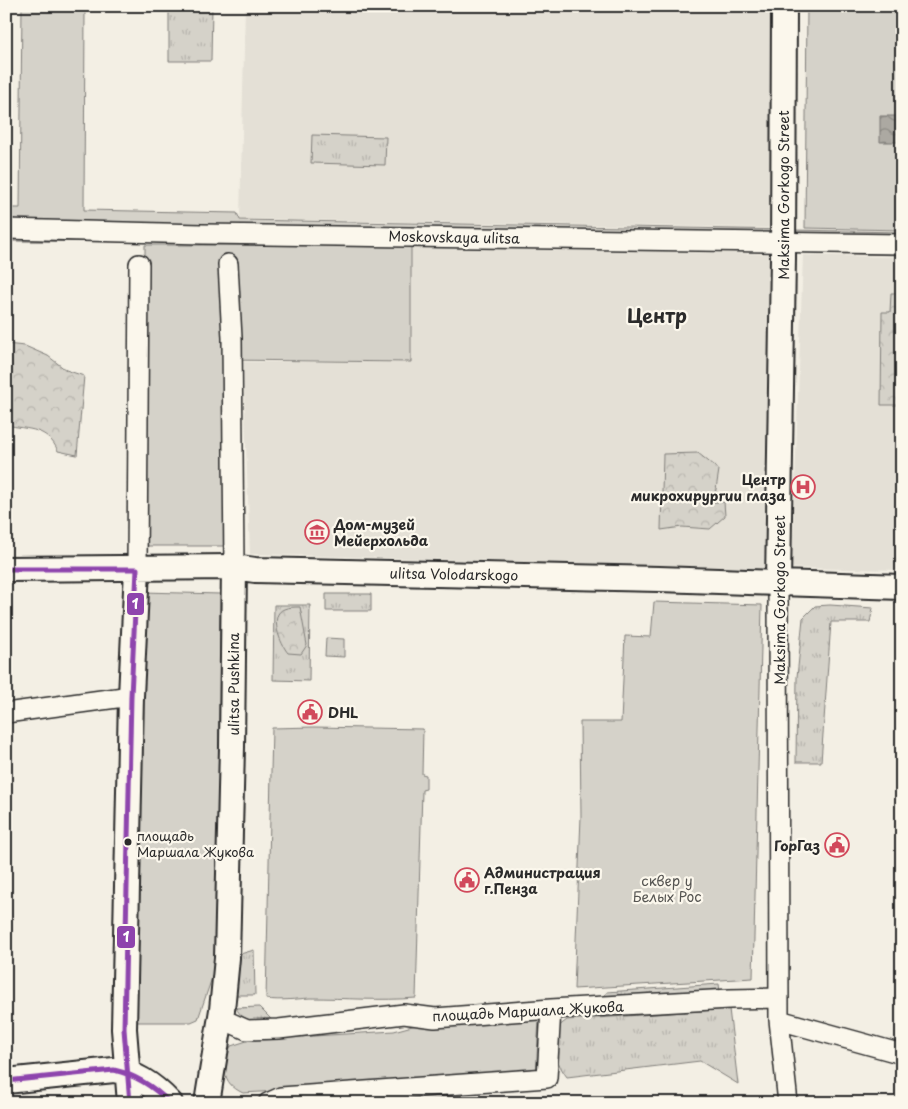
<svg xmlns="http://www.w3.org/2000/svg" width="908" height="1109" font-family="'Playpen Sans',sans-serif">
  <defs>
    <pattern id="grass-tufts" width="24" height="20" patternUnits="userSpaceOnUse" patternTransform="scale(1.25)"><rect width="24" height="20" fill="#d5d2c9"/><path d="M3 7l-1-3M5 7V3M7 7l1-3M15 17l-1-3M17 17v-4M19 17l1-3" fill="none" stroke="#b7b4ad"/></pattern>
    <pattern id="forest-crowns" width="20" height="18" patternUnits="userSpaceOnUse" patternTransform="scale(1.25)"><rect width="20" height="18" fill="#d5d2c9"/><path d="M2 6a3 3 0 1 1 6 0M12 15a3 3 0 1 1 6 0" fill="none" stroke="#b7b4ad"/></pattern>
    <pattern id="water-waves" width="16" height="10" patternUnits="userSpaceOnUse" patternTransform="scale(1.25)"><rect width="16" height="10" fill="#aca9a2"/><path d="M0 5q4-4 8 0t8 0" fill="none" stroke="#8c8a84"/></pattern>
  </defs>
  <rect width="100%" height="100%" fill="#f3efe4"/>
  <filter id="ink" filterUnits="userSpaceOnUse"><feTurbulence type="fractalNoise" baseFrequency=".02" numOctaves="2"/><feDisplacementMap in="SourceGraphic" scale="10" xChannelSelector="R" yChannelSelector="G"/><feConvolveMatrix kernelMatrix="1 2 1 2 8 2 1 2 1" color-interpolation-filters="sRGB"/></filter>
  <g filter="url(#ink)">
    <path fill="#e4e0d6" d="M245,6H770L771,228L240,219Z
      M411,245L771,254L764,569L250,554L243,362H411Z
      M803,255L902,257V570L792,568Z"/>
    <path fill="url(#grass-tufts)" stroke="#807e7a" d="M169,6H212L211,61H169Z
      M312,135L386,137L385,165L311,163Z
      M326,594H371V611H326Z
      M274,605H310L309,681L273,680Z
      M830,605L873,608L870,622H831L821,762H796L797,677L803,618L815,606Z
      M326,638L344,639V657L325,656Z
      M254,950L255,995H230L237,955Z
      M719,984L720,992L600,1002L607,992Z
      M259,1007L271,1019C257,1023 243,1022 236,1008Z
      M729,1009L738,1084L700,1061L567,1077C552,1057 556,1049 559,1026L567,1020Z
      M461,1097V1103H382Z"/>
    <path fill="url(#forest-crowns)" stroke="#807e7a" d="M891,293H902V405H881L882,312H890Z
      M6,344L25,346L48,356L66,370L84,376L77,455L58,451C47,427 30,430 6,425Z
      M698,453L719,470L714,502H724L725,516L710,529L682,527L661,530L663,454Z
      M300,607L307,645L301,654L288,653C281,645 268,615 284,609C288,607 295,607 300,607Z"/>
    <path fill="#d5d2c9" stroke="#807e7a" d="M22,6H85L84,210L237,213L240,220L902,232V255L411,244L6,241V208H20Z
      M807,6H902V230L805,228Z
      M145,245H411V362L226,360V546H146Z
      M143,592L220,594L217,963L198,1019L191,1022H131Z
      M654,602L762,605L753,978L574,989L581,817L580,722H621L625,636L651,637Z
      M314,727L423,729L422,774L426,775V789L422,790L416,998C381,1001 345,998 310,998C295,999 281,1001 266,999L272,728Z
      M539,1018L536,1076L243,1093C221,1083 221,1065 231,1046L250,1040L394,1031L423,1023Z"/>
    <path fill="url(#water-waves)" stroke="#787772" d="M880,116H902V142H880Z"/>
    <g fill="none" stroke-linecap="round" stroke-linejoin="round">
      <g stroke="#2b2b2b" stroke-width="22">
        <path id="minor" d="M6,229L202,234L902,244
          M228,264L232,338L234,567
          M137,569L139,264
          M778,583L779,1020L788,1103
          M6,713L131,696
          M220,1018L247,1030L279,1029L404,1014L435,1018L551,1009L730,999L779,998
          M779,1020L902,1054
          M268,1103L281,1097L547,1078L551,1009"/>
      </g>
      <g stroke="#2b2b2b" stroke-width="28">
        <path id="major" d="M6,569L234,567L255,570L659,579L902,587
          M778,583L783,258L784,6
          M6,1081L114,1070C135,1073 155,1087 170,1103
          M130,1103L124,1029L131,696L137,569
          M207,1103L222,1010L227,958L232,747L234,567"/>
      </g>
      <use href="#minor" stroke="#fbf7ec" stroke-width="19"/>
      <use href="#major" stroke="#fbf7ec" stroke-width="24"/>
      <g stroke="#fbf7ec" stroke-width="9">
        <path id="bus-1" d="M6,569H137L131,696L124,1029L130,1103
          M6,1081L114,1070C136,1075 154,1087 170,1103"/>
      </g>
      <use href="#bus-1" stroke="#8e44ad" stroke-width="5"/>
    </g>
  </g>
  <defs>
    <g id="hospital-ring" transform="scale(1.25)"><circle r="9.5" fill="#fbf7ec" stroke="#d1495b" stroke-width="1.5"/><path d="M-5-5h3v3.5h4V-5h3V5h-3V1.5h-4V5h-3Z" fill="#d1495b"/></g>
    <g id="museum-ring" transform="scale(1.25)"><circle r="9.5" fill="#fbf7ec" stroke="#d1495b" stroke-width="1.5"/><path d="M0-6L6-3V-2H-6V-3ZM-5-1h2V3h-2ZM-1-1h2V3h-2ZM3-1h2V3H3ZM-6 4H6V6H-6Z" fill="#d1495b"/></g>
    <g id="civic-ring" transform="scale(1.25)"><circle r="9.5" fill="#fbf7ec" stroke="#d1495b" stroke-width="1.5"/><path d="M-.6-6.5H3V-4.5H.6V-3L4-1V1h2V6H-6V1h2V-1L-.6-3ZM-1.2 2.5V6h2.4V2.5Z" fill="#d1495b"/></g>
  </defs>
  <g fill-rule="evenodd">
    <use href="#hospital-ring" x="803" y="487"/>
    <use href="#museum-ring" x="317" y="532"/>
    <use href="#civic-ring" x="310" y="712"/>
    <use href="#civic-ring" x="837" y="845"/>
    <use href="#civic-ring" x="467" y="880"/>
  </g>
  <circle fill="#2b2b2b" stroke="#fbf7ec" stroke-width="2" cx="128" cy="842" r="4.5"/>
  <g text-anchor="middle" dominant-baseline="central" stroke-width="4.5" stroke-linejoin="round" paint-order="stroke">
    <g font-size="13" fill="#2b2b2b" stroke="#fbf7ec" text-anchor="start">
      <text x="137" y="835">площадь<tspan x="137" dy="16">Маршала Жукова</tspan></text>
    </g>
    <g font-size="14" fill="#2b2b2b" stroke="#fbf7ec">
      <text transform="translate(783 195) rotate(-90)">Maksima Gorkogo Street</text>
      <text transform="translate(454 237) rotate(1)">Moskovskaya ulitsa</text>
      <text transform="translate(454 574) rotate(1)">ulitsa Volodarskogo</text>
      <text transform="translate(779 600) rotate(-90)">Maksima Gorkogo Street</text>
      <text transform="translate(233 684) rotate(-90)">ulitsa Pushkina</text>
      <text transform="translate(528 1011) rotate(-3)">площадь Маршала Жукова</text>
    </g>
    <g font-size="14" font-weight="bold" fill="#2b2b2b" stroke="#fbf7ec" text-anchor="start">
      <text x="786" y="479" text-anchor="end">Центр<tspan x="786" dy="16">микрохирургии глаза</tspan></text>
      <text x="334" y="524">Дом-музей<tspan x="334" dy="16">Мейерхольда</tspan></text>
      <text x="328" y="712">DHL</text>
      <text x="820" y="845" text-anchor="end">ГорГаз</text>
      <text x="484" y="872">Администрация<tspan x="484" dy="16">г.Пенза</tspan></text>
    </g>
    <g font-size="14" fill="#565552" stroke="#fbf7ec">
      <text x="667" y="880">сквер у<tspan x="667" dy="16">Белых Рос</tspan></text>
    </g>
    <g font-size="19" font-weight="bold" fill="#2b2b2b" stroke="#fbf7ec">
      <text x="657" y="315">Центр</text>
    </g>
  </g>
  <g stroke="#fbf7ec" stroke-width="2">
    <rect x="126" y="592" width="19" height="24" rx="5" fill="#8e44ad"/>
    <rect x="116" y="925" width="20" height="24" rx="5" fill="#8e44ad"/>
  </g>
  <g font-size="14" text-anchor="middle" font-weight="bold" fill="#fff">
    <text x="135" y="609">1</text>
    <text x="126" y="942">1</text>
  </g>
  <rect width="908" height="1109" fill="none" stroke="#fbf7ec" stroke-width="25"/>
  <rect x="12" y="12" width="883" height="1084" fill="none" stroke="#2b2b2b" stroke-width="2" filter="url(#ink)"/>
</svg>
